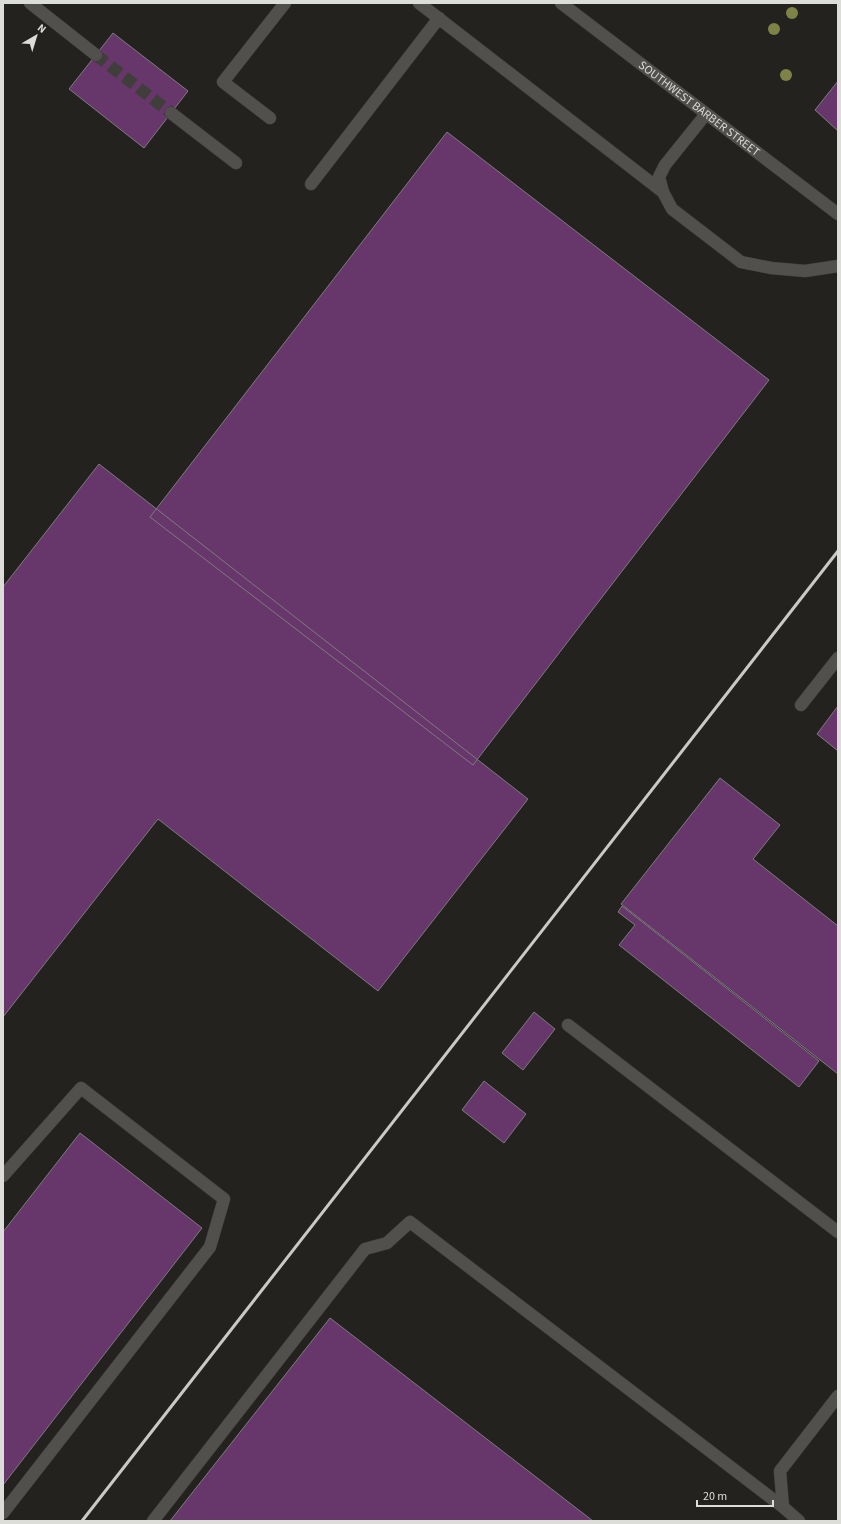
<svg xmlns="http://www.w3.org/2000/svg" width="841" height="1524" font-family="'Source Sans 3',sans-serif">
  <rect width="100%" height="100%" fill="#23221f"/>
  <path fill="#67366b" stroke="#7e7b7f" d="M113,33L188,91L144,148L69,89Z
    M838,81V131L815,110Z
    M447,132L769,380L473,765L150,517Z
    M99,464L528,799L378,991L158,819L3,1017V587Z
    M838,706V751L817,734Z
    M720,778L780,825L753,859L838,926V1074L621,904Z
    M622,906L819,1061L799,1087L619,945L635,925L618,912Z
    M534,1012L555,1029L523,1070L502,1053Z
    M484,1081L526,1114L504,1143L462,1110Z
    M80,1133L202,1228L3,1485V1232Z
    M330,1318L593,1521H170Z"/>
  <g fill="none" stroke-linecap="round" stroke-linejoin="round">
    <path stroke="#3f3e3b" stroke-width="12" stroke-dasharray="12 6" stroke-linecap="butt" d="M96,55L171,113"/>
    <g stroke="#3f3e3b" stroke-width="13">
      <g id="minor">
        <path d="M30,3L96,55"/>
        <path d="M419,3L663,192"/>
        <path id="s1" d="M561,3L838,214"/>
        <path d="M171,113L236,163"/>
        <path d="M706,114L665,165L659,177L663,192L672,209L741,262L771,268L805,271L838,266"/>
        <path d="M270,118L223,82L285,3"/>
        <path d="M311,184L439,18"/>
        <path d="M801,705L838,658"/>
        <path d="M568,1025L838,1232"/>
        <path d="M3,1176L81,1088L224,1199L210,1247L3,1513"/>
        <path d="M783,1507L780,1471L838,1396"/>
        <path d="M153,1521L365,1249L387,1243L410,1222L783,1507L799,1521"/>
      </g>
    </g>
    <use href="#minor" stroke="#52504d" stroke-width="12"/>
    <path stroke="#c9c9c6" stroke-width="3" d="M82,1521L838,551"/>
  </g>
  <g fill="#7d8247">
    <circle cx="792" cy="13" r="6"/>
    <circle cx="774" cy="29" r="6"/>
    <circle cx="786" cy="75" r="6"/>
  </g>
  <g text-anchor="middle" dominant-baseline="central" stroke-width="3" stroke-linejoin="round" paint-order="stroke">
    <g font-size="12" fill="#dcdcd9" stroke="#23221f">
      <text stroke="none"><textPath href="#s1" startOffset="174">SOUTHWEST BARBER STREET</textPath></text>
    </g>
  </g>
  <rect width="841" height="1524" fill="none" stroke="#dcdcd9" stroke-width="8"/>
  <g transform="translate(36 36) rotate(38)" stroke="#23221f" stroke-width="3" paint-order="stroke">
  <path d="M0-3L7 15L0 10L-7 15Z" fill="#dcdcd9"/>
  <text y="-6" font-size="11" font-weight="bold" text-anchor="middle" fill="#dcdcd9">N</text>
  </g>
  <path d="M697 1500v6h76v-6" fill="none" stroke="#dcdcd9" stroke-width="2"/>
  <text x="703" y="1500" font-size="12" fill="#dcdcd9" stroke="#23221f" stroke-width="3" paint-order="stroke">20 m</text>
</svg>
